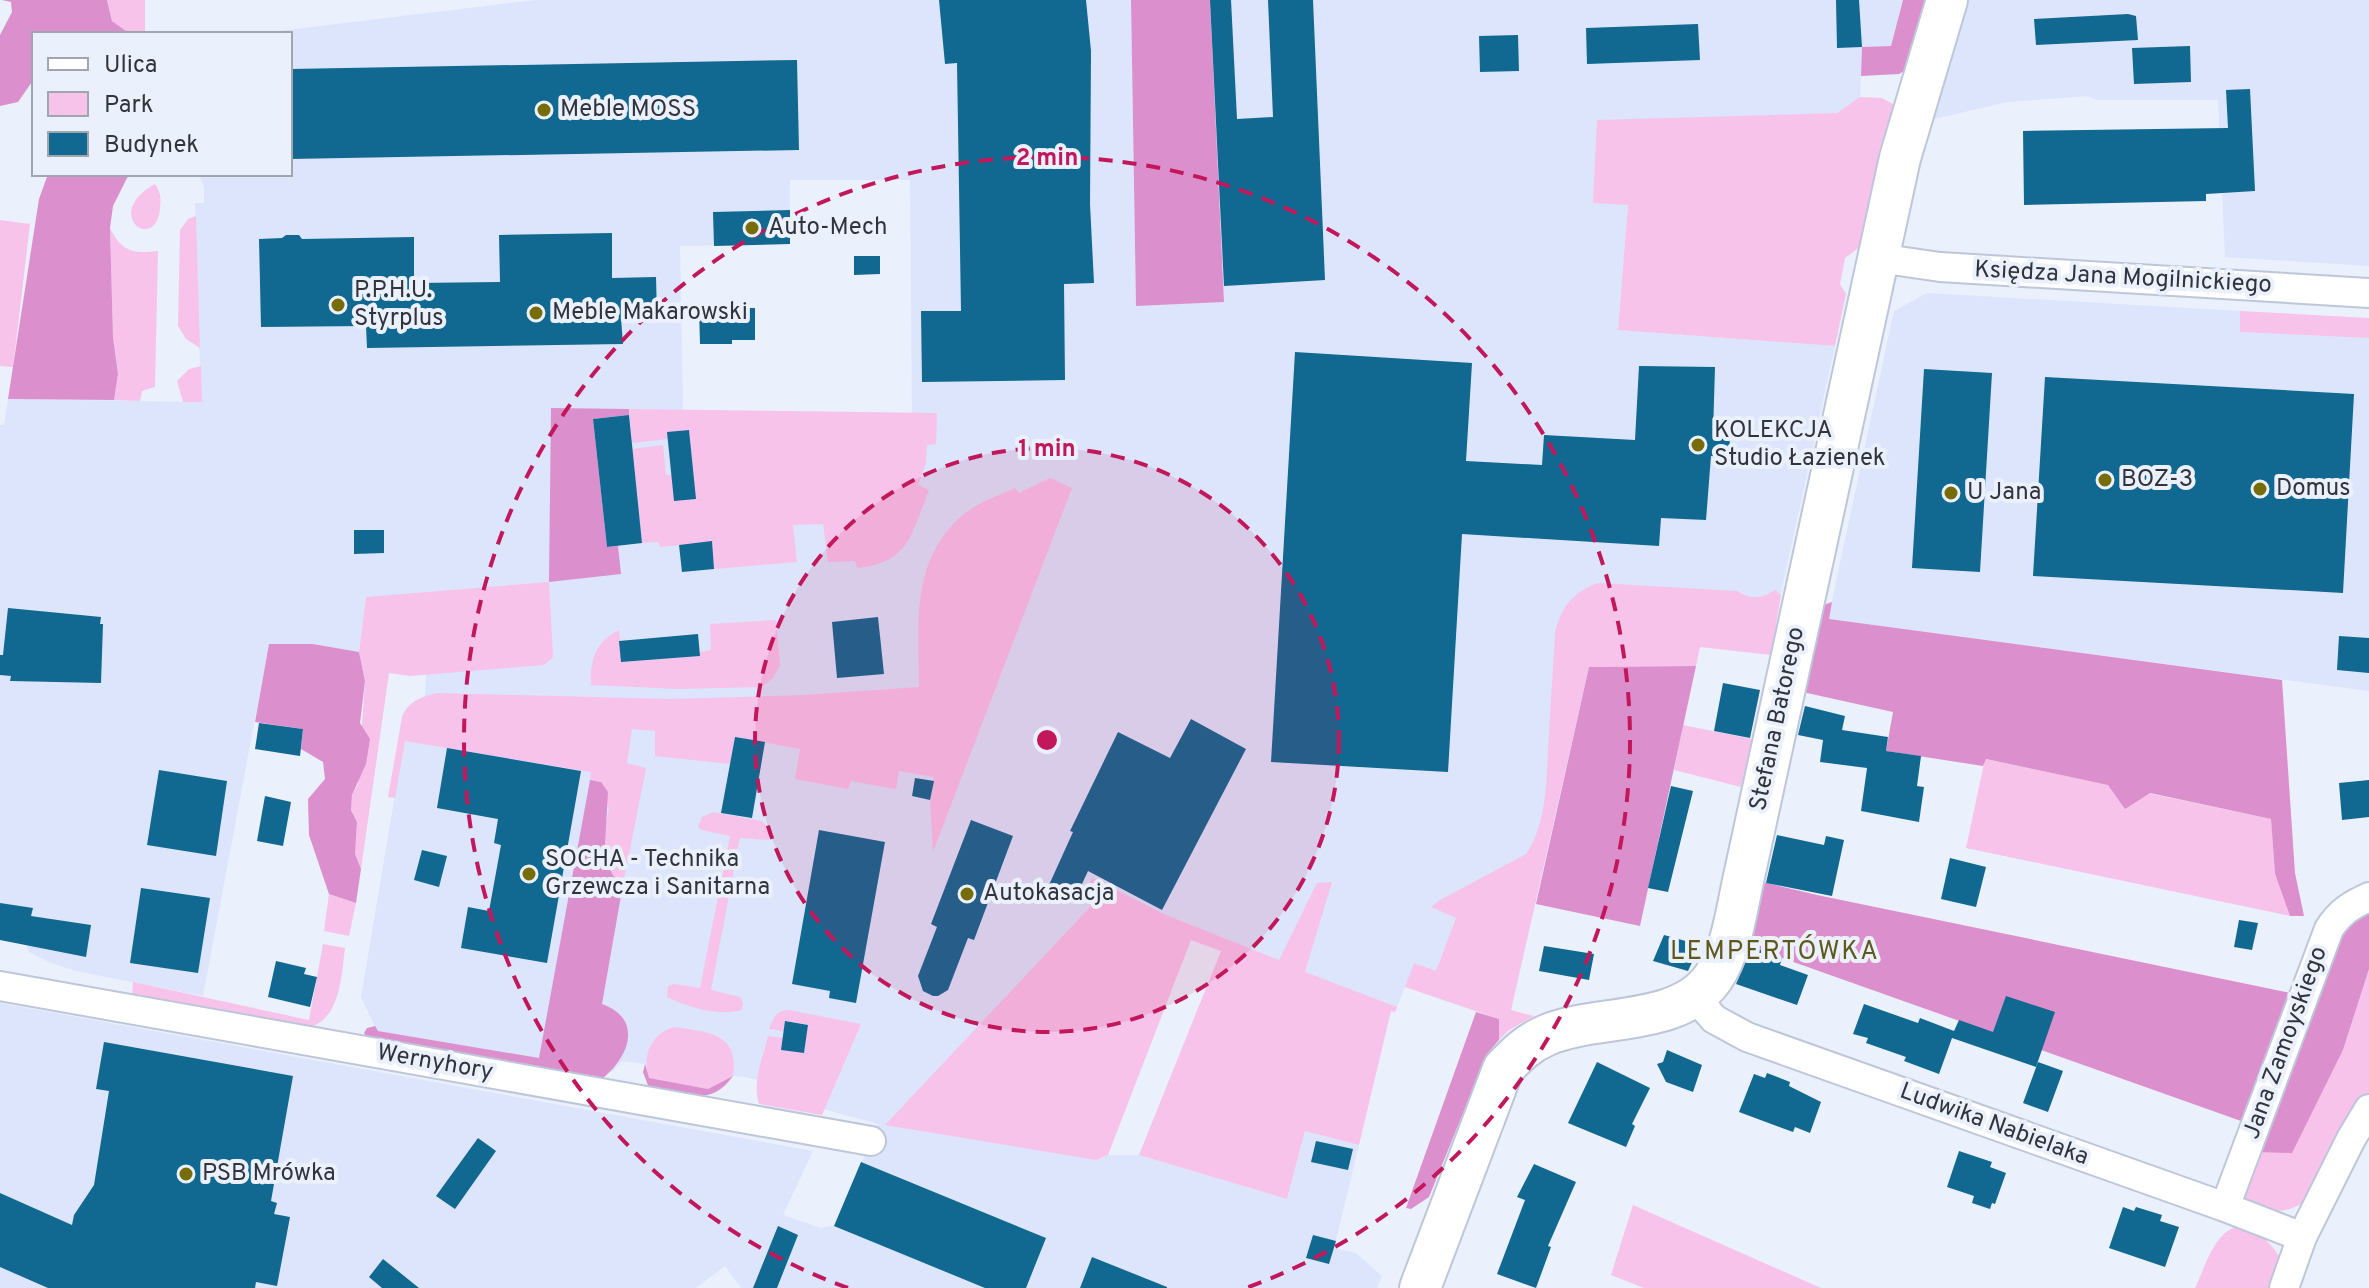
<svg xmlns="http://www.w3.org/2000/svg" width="2369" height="1288" font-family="Overpass,sans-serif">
  <rect width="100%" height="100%" fill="#eaf0fc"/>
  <path fill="#dce5fc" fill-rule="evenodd" d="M536,0H1131L1136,306L1224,302L1210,0H1903L1891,46L1862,48L1860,97L1837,113L1597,121L1628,205L1618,330L1835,346L1779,602L1606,591L1511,1010L1408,980L1395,1012L1093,905L1096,1160L1108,1155H1139L1287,1199L1305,1131L1359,1145L1334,1248L1356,1253L1382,1276L1377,1288H741L725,1266L696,1288H0V1003L813,1151L783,1215L821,1228L835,1225L878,1124L823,1109L776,1101L757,1080L744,1077L733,1076L708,1089L648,1078L645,1064L622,1061L612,1072L377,1031L361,997L404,741L413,702L425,696L426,675L366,597L359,652L313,644H269L203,996L76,971L51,963L29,952L26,944L0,940V425H4L8,399L201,402L195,203H204V187L198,174H290V34H253ZM790,180H910L912,413L683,410L680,246L790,244Z
    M1966,0H2369V266L2225,257L2218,100H2097L2088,96L2008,102L1934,119Z
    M1927,293L2240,311V332L2369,338V691L1828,619L1894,311Z"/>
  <path fill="#f7c3eb" d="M107,0H145V34L127,33L112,21Z
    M1860,97L1882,98L1898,107L1861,246L1845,258L1840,284L1846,294L1835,346L1618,330L1628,205L1593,203L1597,120L1837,113Z
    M155,184C161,193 161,198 160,209C155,254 101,214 155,184Z
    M196,216L200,348L186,339L178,326L180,230L188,219Z
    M0,220L30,224L13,367L0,366Z
    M110,228C122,252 133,254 158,251L155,387L142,391L140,401L114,400L118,374L113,337Z
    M2240,311L2369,318V338L2240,332Z
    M201,366L202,402H183L177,381L189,369Z
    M629,409L937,413L936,444L927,445L926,463L918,485L929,490C911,534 910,563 857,568L855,561L828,562L823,524L793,525L797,562L714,569L711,542L660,547L658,542L642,543L632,449L663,445L666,475H672L695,498L689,430L668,432V439L632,443Z
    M1050,478L1072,488L933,852L930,800L934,777L899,771L896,789L851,781L848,789L795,779L800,749L735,737L730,764L655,756V731L632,729L627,763L646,768L622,890L604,860V829L609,809L601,782L590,780L591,772L405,741L395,798L388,797L402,717C408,701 422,697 437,693L670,699L804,695L919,687C919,622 909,560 965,513C980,502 999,495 1015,488L1019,493Z
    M549,582L553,657L544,665L410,676L389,673L361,869L355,854L357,822L351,810L352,795L358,784L365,681L359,652L366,597Z
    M1598,583L1737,591C1751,600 1761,599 1775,590L1781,595L1771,655L1700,647L1696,666L1589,667L1511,1010L1534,1016L1509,1030L1499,1040V1019L1405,987L1414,963L1436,971L1456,918L1431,907L1440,900L1526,854C1549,820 1546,773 1549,733C1551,700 1553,667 1555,634C1560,608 1573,592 1598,583Z
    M776,620L780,665L773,678L761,687L679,689L591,685C590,660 595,642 619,630L622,662L700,656V652L711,650L710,624Z
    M1683,725L1752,739L1741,787L1674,770Z
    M1985,759L2271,819L2275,874L2290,916L1966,848Z
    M713,812L762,821L771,831L769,840L740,838L711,990L740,997L743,1003L742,1010C717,1016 690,1008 667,997L668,986L674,984L700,988L730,836L702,830L698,827L702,817Z
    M1092,878L1166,915L1279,960L1317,883L1332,882L1305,972L1397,1007L1395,1012L1391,1011L1359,1145L1305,1131L1287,1199L1139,1155L1221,951L1191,940L1108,1155L1096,1160L885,1125L1092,905L1081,899Z
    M329,894L356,903L349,936L324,931Z
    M323,944L345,948C341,978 340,1024 304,1028L132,996L133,982L309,1020Z
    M2369,969V1093L2314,1194C2286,1218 2274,1212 2241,1201L2258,1152H2292L2343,1050Z
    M789,1010L861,1024L822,1115L759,1104C752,1082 763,1057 768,1036L783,1038L781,1050L804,1053L808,1025L786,1021L784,1031L769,1029C774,1016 776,1011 789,1010Z
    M674,1027C706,1032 740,1032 733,1076L708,1089L648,1078C643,1056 650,1034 674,1027Z
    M1633,1205L1821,1288H1644L1611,1275Z
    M2239,1227C2258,1233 2268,1239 2279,1256L2272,1288H2195C2205,1268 2215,1229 2239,1227Z"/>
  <path fill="#dc8fcd" d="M2,0H107L112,21L130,34H34V79L18,102L0,106V35L12,12L11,2Z
    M1131,0H1210L1224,302L1136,306Z
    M1903,0H1927L1910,68L1899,74L1861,76L1862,47L1891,46Z
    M48,174H129L113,206L110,228L113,337L118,374L114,400L8,399L39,199Z
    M551,408L629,409V415L593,419L607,547L618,546L621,574L549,582Z
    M1832,602L1829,619L2282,680L2295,873L2304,916H2290L2275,874L2271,819L2150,793L2125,809L2108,785L1986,759L1983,766L1886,751L1893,712L1798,691L1815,608Z
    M269,644H313L359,652L365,681L360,723L370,739L366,764L352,795L351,810L357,822L355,854L361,869L356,903L329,894L309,835L308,799L325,779L323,762L301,749L303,729L255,722Z
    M1696,666L1640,926L1536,904L1589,667Z
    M590,780L601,782L608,792L604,860L622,890L602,1004C646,1020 627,1061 599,1081L367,1038L364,1033L367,1028L375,1026L378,1031L539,1058Z
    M1762,882L1817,895L2291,993L2241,1121L1743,944Z
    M2369,908V969L2343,1050L2292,1153L2258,1152L2345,924Z
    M1476,1012L1499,1019V1040L1487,1054L1429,1197L1411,1209L1406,1208Z
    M645,1064L649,1078L708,1089L733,1076C711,1108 682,1094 649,1088L643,1072Z"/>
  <path fill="#116890" d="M939,0H1086L1091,51L1090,204L1094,283L1064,284L1065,380L922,382L921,311H961L957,63L945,64Z
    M1210,0H1231L1237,119L1273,117L1268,0H1313L1325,280L1224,286Z
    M1836,0H1859L1862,47L1837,48Z
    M2128,14L2136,16L2138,40L2036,45L2034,19Z
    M1698,24L1700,60L1587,64L1586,28Z
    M1518,35L1519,71L1480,72L1479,36Z
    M2190,46L2191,82L2134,84L2132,48Z
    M797,60L799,150L290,159V69Z
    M2250,89L2255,191L2206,194V201L2024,205L2023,131L2228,128L2226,90Z
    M790,210V244L714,246L713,212Z
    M612,233V278L656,277L657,315L621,318L623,344L367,348L366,326L261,327L259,239L282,238L286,235H299L302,239L414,237V283L500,282L499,235Z
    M854,256H880V274L854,275Z
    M699,308H755V340H732V344H700Z
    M1295,352L1472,363L1466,461L1542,465L1544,435L1635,440L1639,366L1715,367L1713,434H1730L1729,457L1711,456L1706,520L1661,518L1659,546L1462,534L1448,772L1271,762Z
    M1924,369L1992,373L1980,572L1912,568Z
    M2045,377L2354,394L2343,593L2033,576Z
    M629,415L642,543L607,547L593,419Z
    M689,430L696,499L674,501L667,432Z
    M354,530H384V553L354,554Z
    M712,541L714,569L682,572L679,545Z
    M8,608L101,617L100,624H103L101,683L10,681L11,676L0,675V655H3Z
    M878,617L884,674L837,678L832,622Z
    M698,634L700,656L621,662L619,641Z
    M2339,636L2369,638V673L2337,670Z
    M1723,683L1760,690L1750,738L1714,731Z
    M1805,706L1845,716L1842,730L1888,737L1886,751L1921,756L1917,786L1924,787L1919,822L1861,811L1867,768L1820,762L1823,740L1798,735Z
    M1191,719L1246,749L1162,910L1088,871L1076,897L1049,885L1073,832L1070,831L1118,732L1170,758Z
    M259,723L303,729L300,756L255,749Z
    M735,737L765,742L752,818L721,813Z
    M447,748L581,771L547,963L461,948L468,907L489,911L501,845L494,843L498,819L437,808Z
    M159,770L227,781L216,856L147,845Z
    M915,778L934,781L930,800L912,796Z
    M2369,780V817L2342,820L2339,783Z
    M1671,786L1693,791L1668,892L1648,888Z
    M265,796L291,802L283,846L257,841Z
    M971,820L1013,836L974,940L968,938L948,990L938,996H933L923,991L918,976L937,927L931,924Z
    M819,830L885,842L856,1003L829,998L830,991L792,984Z
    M1777,835L1824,845L1826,836L1844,840L1832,896L1766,883Z
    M422,850L447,856L439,887L414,880Z
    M1950,858L1986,867L1976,907L1941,899Z
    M141,888L210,898L198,973L130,963Z
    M0,903L33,908L31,916L91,925L86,957L0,940Z
    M2239,920L2258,923L2252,950L2234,947Z
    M1664,935L1700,945L1688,971L1653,961Z
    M1544,946L1594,954L1589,980L1539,971Z
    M1752,947L1782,958L1780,965L1808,975L1797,1005L1736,984Z
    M276,961L306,968L304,974L317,977L310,1007L268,997Z
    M2006,996L2055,1012L2036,1067L1952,1038L1939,1074L1904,1061L1906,1057L1866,1043L1868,1038L1853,1034L1864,1004L1918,1023L1920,1018L1954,1031L1959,1020L1993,1032Z
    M785,1021L808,1025L804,1053L781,1050Z
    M104,1042L293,1076L271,1201L277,1203L274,1214L290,1217L277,1286L256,1282L255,1288H48L0,1267V1193L72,1225L74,1215L94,1185L109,1091L96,1089Z
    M1667,1050L1702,1065L1693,1092L1666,1082L1657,1064L1663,1062Z
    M1597,1062L1650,1088L1632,1124L1635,1126L1626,1147L1568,1123Z
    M2038,1062L2063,1071L2048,1112L2023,1103Z
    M1767,1073L1790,1082L1789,1086L1821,1102L1810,1133L1795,1127L1793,1132L1739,1112L1754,1074L1765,1078Z
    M478,1138L496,1151L455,1209L436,1196Z
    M1316,1141L1353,1149L1348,1170L1311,1162Z
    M1959,1151L1992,1162L1990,1167L2006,1173L1995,1204L1992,1203L1990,1209L1972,1203L1974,1196L1947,1187Z
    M861,1162L1046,1238L1026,1288H985L834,1226Z
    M1534,1164L1576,1182L1548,1246L1551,1247L1536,1288L1497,1274L1525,1200L1517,1197Z
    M2123,1207L2134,1211L2136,1207L2162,1215L2160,1221L2179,1227L2165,1267L2109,1248Z
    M778,1226L798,1235L777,1288H753Z
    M1313,1235L1336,1241L1329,1264L1306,1258Z
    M1092,1257L1167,1287V1288H1080Z
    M383,1259L419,1288H382L369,1277Z"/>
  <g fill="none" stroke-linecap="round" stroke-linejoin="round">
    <g stroke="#bec6da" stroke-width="32">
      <path id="street" d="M1878,258L1940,267L2369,293
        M0,986L871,1141
        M1695,997L1714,1019L1747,1037L2225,1207L2302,1237
        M2225,1207L2329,929C2340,912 2351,905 2369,897
        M2284,1288L2302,1237L2351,1139L2369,1109"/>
    </g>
    <g stroke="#bec6da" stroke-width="44">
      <path id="secondary" d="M1420,1288L1503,1069C1517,1054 1528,1043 1547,1035C1596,1014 1679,1027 1713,978C1733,949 1737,906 1745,872L1900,158L1947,0"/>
    </g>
    <use href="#street" stroke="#fff" stroke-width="28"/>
    <use href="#secondary" stroke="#fff" stroke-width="40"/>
  </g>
  <circle cx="1047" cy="740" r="292" fill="#c2185b" fill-opacity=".12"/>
  <g fill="none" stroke="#c2185b" stroke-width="4" stroke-dasharray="14 10">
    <circle cx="1047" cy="740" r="292"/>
    <path d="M848 1288A583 583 0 1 1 1246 1288"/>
  </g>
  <g fill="#766d08" stroke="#eaf0fc" stroke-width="3">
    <circle cx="544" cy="110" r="8"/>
    <circle cx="752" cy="228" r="8"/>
    <circle cx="338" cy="305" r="8"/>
    <circle cx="536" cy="313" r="8"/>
    <circle cx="1698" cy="445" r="8"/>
    <circle cx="2105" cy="480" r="8"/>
    <circle cx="2260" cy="489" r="8"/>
    <circle cx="1951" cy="493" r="8"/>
    <circle cx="529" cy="874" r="8"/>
    <circle cx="967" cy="894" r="8"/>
    <circle cx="186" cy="1174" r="8"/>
  </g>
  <g text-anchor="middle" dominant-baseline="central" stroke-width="8" stroke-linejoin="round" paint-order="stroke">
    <g font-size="24" fill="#31343c" stroke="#eaf0fc" text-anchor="start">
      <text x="560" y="110">Meble MOSS</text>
      <text x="768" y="228">Auto-Mech</text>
      <text x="354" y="291">P.P.H.U.<tspan x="354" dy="28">Styrplus</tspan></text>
      <text x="552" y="313">Meble Makarowski</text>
      <text x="1714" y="431">KOLEKCJA<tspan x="1714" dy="28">Studio Łazienek</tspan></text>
      <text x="2121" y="480">BOZ-3</text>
      <text x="2276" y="489">Domus</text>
      <text x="1967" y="493">U Jana</text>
      <text x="545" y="860">SOCHA - Technika<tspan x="545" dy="28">Grzewcza i Sanitarna</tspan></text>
      <text x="983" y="894">Autokasacja</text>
      <text x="202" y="1174">PSB Mrówka</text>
    </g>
    <g font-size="24" fill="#31343c" stroke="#eaf0fc">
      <text transform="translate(2123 278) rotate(3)">Księdza Jana Mogilnickiego</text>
      <text transform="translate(1778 719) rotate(-78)">Stefana Batorego</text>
      <text transform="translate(2286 1043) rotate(-70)">Jana Zamoyskiego</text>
      <text transform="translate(435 1063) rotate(10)">Wernyhory</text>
      <text transform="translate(1994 1125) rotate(20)">Ludwika Nabielaka</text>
    </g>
    <g font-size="26" letter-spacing="2" fill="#5f581c" stroke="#eaf0fc">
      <text x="1775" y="952">LEMPERTÓWKA</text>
    </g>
  </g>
  <circle cx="1047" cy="740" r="12" fill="#c2185b" stroke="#eaf0fc" stroke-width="4"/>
  <g font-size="24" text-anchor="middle" font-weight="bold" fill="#c2185b" stroke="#eaf0fc" stroke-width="8" stroke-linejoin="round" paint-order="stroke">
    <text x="1047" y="165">2 min</text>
    <text x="1047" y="456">1 min</text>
  </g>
  <rect x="32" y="32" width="260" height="144" fill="#eaf0fc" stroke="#a0a5af" stroke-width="2"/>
  <rect x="48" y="58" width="40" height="12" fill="#ffffff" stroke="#a0a5af" stroke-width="2"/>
  <text x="104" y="72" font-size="24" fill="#31343c">Ulica</text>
  <rect x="48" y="92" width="40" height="24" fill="#f7c3eb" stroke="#a0a5af" stroke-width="2"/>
  <text x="104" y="112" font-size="24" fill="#31343c">Park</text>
  <rect x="48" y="132" width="40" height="24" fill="#116890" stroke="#a0a5af" stroke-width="2"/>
  <text x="104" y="152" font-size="24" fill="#31343c">Budynek</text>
</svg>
